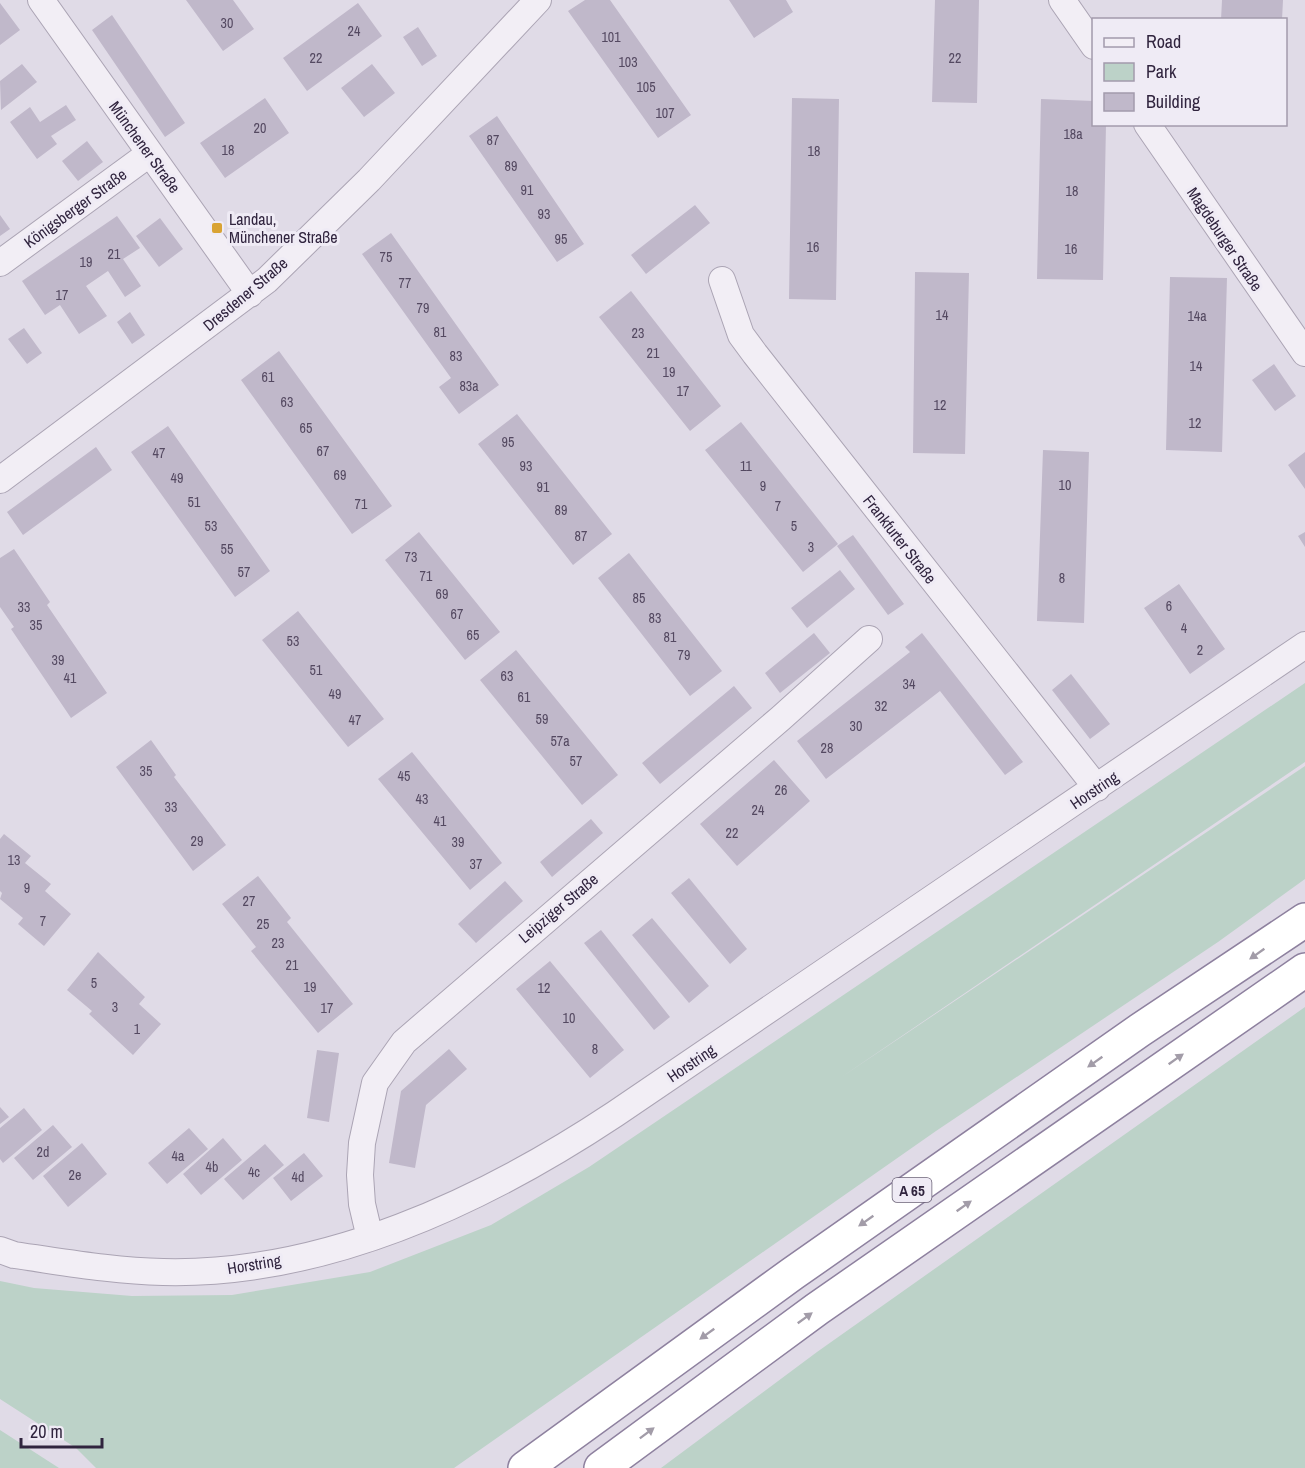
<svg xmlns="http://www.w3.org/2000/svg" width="1305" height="1468" font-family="'Archivo Narrow',sans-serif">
  <rect width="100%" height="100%" fill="#e0dbe7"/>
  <path fill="#bcd2c8" d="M1305,683V762L840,1078L1305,766V879L1218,942L936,1131L454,1468H96L76,1448L0,1399V1281L34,1288L132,1296L232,1295L370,1272L491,1225L589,1167Z
    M1305,1007V1468H661L817,1352Z
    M0,1430L59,1468H0Z"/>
  <path fill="#c0b8ca" d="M186,0H233L254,29L223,51Z
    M585,0H610L691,115L658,138L568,11Z
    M729,0H786L793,12L754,38Z
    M935,0H979L977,103L932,102Z
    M1222,0H1283L1282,20H1221Z
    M0,3L20,30L0,45Z
    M358,3L382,36L307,91L283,58Z
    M112,15L185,123L165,137L92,30Z
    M418,27L437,56L422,66L403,37Z
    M22,64L37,82L1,110L0,81Z
    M372,64L395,93L364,117L341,88Z
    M265,98L289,133L225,178L200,143Z
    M792,98L839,99L836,300L789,299Z
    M1041,99L1094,101V124H1106L1103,280L1037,279Z
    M66,105L76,120L51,136L57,144L37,159L10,122L30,107L40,122Z
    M497,116L584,244L557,262L469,136Z
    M87,141L103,162L78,181L62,161Z
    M695,205L710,223L646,274L631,255Z
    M0,215L10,229L0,236Z
    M117,216L140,248L123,259L141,286L125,297L108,271L86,286L107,316L79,334L60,305L45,315L22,281Z
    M160,218L183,249L159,267L136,236Z
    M391,233L499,385L459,414L439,387L451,378L362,254Z
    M915,272L969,273L965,454L913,453Z
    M1170,277L1227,278L1222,452L1166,450Z
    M631,291L721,406L690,431L599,317Z
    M130,312L145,335L132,344L117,322Z
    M24,328L42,353L27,364L8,339Z
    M279,351L392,506L352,534L241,380Z
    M1274,364L1296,396L1275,411L1252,380Z
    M517,414L612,534L573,565L478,444Z
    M741,422L838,544L803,572L705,450Z
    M168,426L270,571L235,597L131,452Z
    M96,447L112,470L23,535L7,512Z
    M1043,450L1089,452L1084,623L1037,621Z
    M1305,452V489L1288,465Z
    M419,532L500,632L465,660L385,560Z
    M1305,532V547L1298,536Z
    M853,535L904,604L888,615L837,546Z
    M14,549L50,602L47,605L107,693L71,718L11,629L14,627L0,607V558Z
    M629,553L722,671L690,696L598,578Z
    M840,570L855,589L807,628L791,608Z
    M1179,584L1225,649L1190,674L1144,608Z
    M298,611L384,719L348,747L262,640Z
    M814,633L830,653L780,693L765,673Z
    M922,633L1023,762L1005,775L940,691L826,779L797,741L910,652L905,647Z
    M516,650L618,775L582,805L480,680Z
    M1071,674L1110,724L1090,739L1052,690Z
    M734,686L752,708L660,784L642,763Z
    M151,740L176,775L174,777L226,845L193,871L116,767Z
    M412,752L502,863L470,890L378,779Z
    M774,760L810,801L737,866L700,824Z
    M591,819L603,833L552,877L540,862Z
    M4,834L31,856L25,863L51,884L45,891L71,914L44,946L18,924L23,918L0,899L2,893L0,891V839Z
    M258,876L291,918L287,922L353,1004L318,1033L251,951L256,947L222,904Z
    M689,878L747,949L730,964L671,893Z
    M505,881L523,901L476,943L458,924Z
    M652,918L709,986L689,1003L632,935Z
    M601,930L670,1017L654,1030L584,943Z
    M98,952L145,997L139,1004L161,1024L133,1055L89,1014L92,1011L67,990Z
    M550,961L624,1050L590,1078L516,989Z
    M449,1049L467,1069L426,1105L415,1168L389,1163L401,1091Z
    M317,1050L339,1053L329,1122L307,1118Z
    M0,1107L9,1117L0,1124Z
    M24,1108L42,1130L3,1163L0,1159V1128Z
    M53,1125L72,1147L33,1180L14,1158Z
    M189,1128L208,1149L167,1184L148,1163Z
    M223,1138L242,1160L201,1195L183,1174Z
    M82,1143L107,1174L68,1207L43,1176Z
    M265,1144L284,1165L243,1200L224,1179Z
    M304,1153L323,1176L291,1201L273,1178Z"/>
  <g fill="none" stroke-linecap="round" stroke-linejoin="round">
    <g stroke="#aba4b4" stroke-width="28">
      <path id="minor" d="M41,0L250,294
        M1062,0L1094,46
        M1147,124L1305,353
        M0,263L149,154
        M722,280L741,335L755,354L1097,788
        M0,480L267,280L369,180L538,0
        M370,1238L362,1204L360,1175L362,1143L375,1083L404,1042L781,718L869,639
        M0,1250L14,1255C64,1262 113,1271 163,1272C324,1276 484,1201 615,1114L1305,645"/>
    </g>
    <g stroke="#8e819f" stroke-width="36">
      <path id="highway" d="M525,1468L792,1274L1140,1030L1305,920
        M601,1468L817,1309L1305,970"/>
    </g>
    <use href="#minor" stroke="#f2eef5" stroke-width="26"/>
    <use href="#highway" stroke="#fff" stroke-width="33"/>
  </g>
  <defs><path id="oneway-solid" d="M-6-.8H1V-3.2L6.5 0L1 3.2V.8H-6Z" transform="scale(1.5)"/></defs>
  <g fill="#a29ca8">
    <use href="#oneway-solid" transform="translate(1257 954) rotate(145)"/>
    <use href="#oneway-solid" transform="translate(1176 1059) rotate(-35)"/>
    <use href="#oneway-solid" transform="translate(1095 1062) rotate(145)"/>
    <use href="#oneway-solid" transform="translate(964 1206) rotate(-35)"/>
    <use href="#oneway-solid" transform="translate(866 1221) rotate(145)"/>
    <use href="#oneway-solid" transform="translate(805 1318) rotate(-36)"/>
    <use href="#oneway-solid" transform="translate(707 1334) rotate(144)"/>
    <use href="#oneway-solid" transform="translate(647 1433) rotate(-37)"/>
  </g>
  <rect fill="#d9a333" stroke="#efebf5" stroke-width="2" x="211" y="222" width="12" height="12" rx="3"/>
  <g text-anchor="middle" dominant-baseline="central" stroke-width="6" stroke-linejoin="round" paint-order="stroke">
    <g font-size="14" fill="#544961">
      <text x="227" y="23">30</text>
      <text x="354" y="31">24</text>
      <text x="611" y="37">101</text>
      <text x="316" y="58">22</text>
      <text x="955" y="58">22</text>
      <text x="628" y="62">103</text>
      <text x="646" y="87">105</text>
      <text x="665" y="113">107</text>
      <text x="260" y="128">20</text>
      <text x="1073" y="134">18a</text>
      <text x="493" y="140">87</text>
      <text x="228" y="150">18</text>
      <text x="814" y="151">18</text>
      <text x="511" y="166">89</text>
      <text x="527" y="190">91</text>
      <text x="1072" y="191">18</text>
      <text x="544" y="214">93</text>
      <text x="561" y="239">95</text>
      <text x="813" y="247">16</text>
      <text x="1071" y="249">16</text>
      <text x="114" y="254">21</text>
      <text x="386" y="257">75</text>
      <text x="86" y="262">19</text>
      <text x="405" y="283">77</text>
      <text x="62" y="295">17</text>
      <text x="423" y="308">79</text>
      <text x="942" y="315">14</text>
      <text x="1197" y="316">14a</text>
      <text x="440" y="332">81</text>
      <text x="638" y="333">23</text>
      <text x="653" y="353">21</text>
      <text x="456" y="356">83</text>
      <text x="1196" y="366">14</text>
      <text x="669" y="372">19</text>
      <text x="268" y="377">61</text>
      <text x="469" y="386">83a</text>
      <text x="683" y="391">17</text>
      <text x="287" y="402">63</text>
      <text x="940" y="405">12</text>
      <text x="1195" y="423">12</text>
      <text x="306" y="428">65</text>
      <text x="508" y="442">95</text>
      <text x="323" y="451">67</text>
      <text x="159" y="453">47</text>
      <text x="526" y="466">93</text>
      <text x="746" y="466">11</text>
      <text x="340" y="475">69</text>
      <text x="177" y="478">49</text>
      <text x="1065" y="485">10</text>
      <text x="763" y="486">9</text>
      <text x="543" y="487">91</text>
      <text x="194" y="502">51</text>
      <text x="361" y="504">71</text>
      <text x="778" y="506">7</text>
      <text x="561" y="510">89</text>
      <text x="211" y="526">53</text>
      <text x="794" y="526">5</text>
      <text x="581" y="536">87</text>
      <text x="811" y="547">3</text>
      <text x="227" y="549">55</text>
      <text x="411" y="557">73</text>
      <text x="244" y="572">57</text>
      <text x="426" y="576">71</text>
      <text x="1062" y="578">8</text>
      <text x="442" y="594">69</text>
      <text x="639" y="598">85</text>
      <text x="1169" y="606">6</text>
      <text x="24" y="607">33</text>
      <text x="457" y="614">67</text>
      <text x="655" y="618">83</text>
      <text x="36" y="625">35</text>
      <text x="1184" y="628">4</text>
      <text x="473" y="635">65</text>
      <text x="670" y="637">81</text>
      <text x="293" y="641">53</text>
      <text x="1200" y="650">2</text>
      <text x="684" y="655">79</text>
      <text x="58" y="660">39</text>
      <text x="316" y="670">51</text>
      <text x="507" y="676">63</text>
      <text x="70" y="678">41</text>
      <text x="909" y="684">34</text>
      <text x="335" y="694">49</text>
      <text x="524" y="697">61</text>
      <text x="881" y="706">32</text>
      <text x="542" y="719">59</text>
      <text x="355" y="720">47</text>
      <text x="856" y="726">30</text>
      <text x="560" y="741">57a</text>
      <text x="827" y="748">28</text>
      <text x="576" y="761">57</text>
      <text x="146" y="771">35</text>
      <text x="404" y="776">45</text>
      <text x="781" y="790">26</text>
      <text x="422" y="799">43</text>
      <text x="171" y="807">33</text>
      <text x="758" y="810">24</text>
      <text x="440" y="821">41</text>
      <text x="732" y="833">22</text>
      <text x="197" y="841">29</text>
      <text x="458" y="842">39</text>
      <text x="14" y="860">13</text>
      <text x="476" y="864">37</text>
      <text x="27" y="888">9</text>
      <text x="249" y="901">27</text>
      <text x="43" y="921">7</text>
      <text x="263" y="924">25</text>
      <text x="278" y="943">23</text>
      <text x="292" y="965">21</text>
      <text x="94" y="983">5</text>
      <text x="310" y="987">19</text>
      <text x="544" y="988">12</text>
      <text x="115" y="1007">3</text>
      <text x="327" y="1008">17</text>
      <text x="569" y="1018">10</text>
      <text x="137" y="1029">1</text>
      <text x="595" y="1049">8</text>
      <text x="43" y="1152">2d</text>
      <text x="178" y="1156">4a</text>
      <text x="212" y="1167">4b</text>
      <text x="254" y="1172">4c</text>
      <text x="75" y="1175">2e</text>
      <text x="298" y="1177">4d</text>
    </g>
    <rect fill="#efebf5" stroke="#696075" stroke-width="1.5" x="892.5" y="1178" width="39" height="24" rx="4.5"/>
    <g font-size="15" font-weight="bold" fill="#30243e">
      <text x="912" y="1190">A 65</text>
    </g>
    <g font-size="16" fill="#30243e" stroke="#efebf5">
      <text transform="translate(145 147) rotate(54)">Münchener Straße</text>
      <text transform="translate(75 208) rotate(-36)">Königsberger Straße</text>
      <text transform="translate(1225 239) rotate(56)">Magdeburger Straße</text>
      <text transform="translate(245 294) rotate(-40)">Dresdener Straße</text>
      <text transform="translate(900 539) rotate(52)">Frankfurter Straße</text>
      <text transform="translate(1094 790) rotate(-34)">Horstring</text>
      <text transform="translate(558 908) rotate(-40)">Leipziger Straße</text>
      <text transform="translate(691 1063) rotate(-34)">Horstring</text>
      <text transform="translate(254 1264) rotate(-9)">Horstring</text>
    </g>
    <g font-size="16" fill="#30243e" stroke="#efebf5" text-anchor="start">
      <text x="229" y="219">Landau,<tspan x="229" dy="18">Münchener Straße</tspan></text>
    </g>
  </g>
  <rect x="1092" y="18" width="195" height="108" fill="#efebf5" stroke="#a39bac" stroke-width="1.5"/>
  <rect x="1104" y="38" width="30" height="9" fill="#f2eef5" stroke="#a39bac" stroke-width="1.5"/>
  <text x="1146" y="48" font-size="18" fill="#30243e">Road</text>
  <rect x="1104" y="63" width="30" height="18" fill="#bcd2c8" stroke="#a39bac" stroke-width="1.5"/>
  <text x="1146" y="78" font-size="18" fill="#30243e">Park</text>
  <rect x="1104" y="93" width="30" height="18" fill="#c0b8ca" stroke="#a39bac" stroke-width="1.5"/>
  <text x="1146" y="108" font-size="18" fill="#30243e">Building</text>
  <path d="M21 1438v9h81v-9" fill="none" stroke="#30243e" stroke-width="3"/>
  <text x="30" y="1438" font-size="18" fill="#30243e" stroke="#efebf5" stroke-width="4.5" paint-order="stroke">20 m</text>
</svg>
